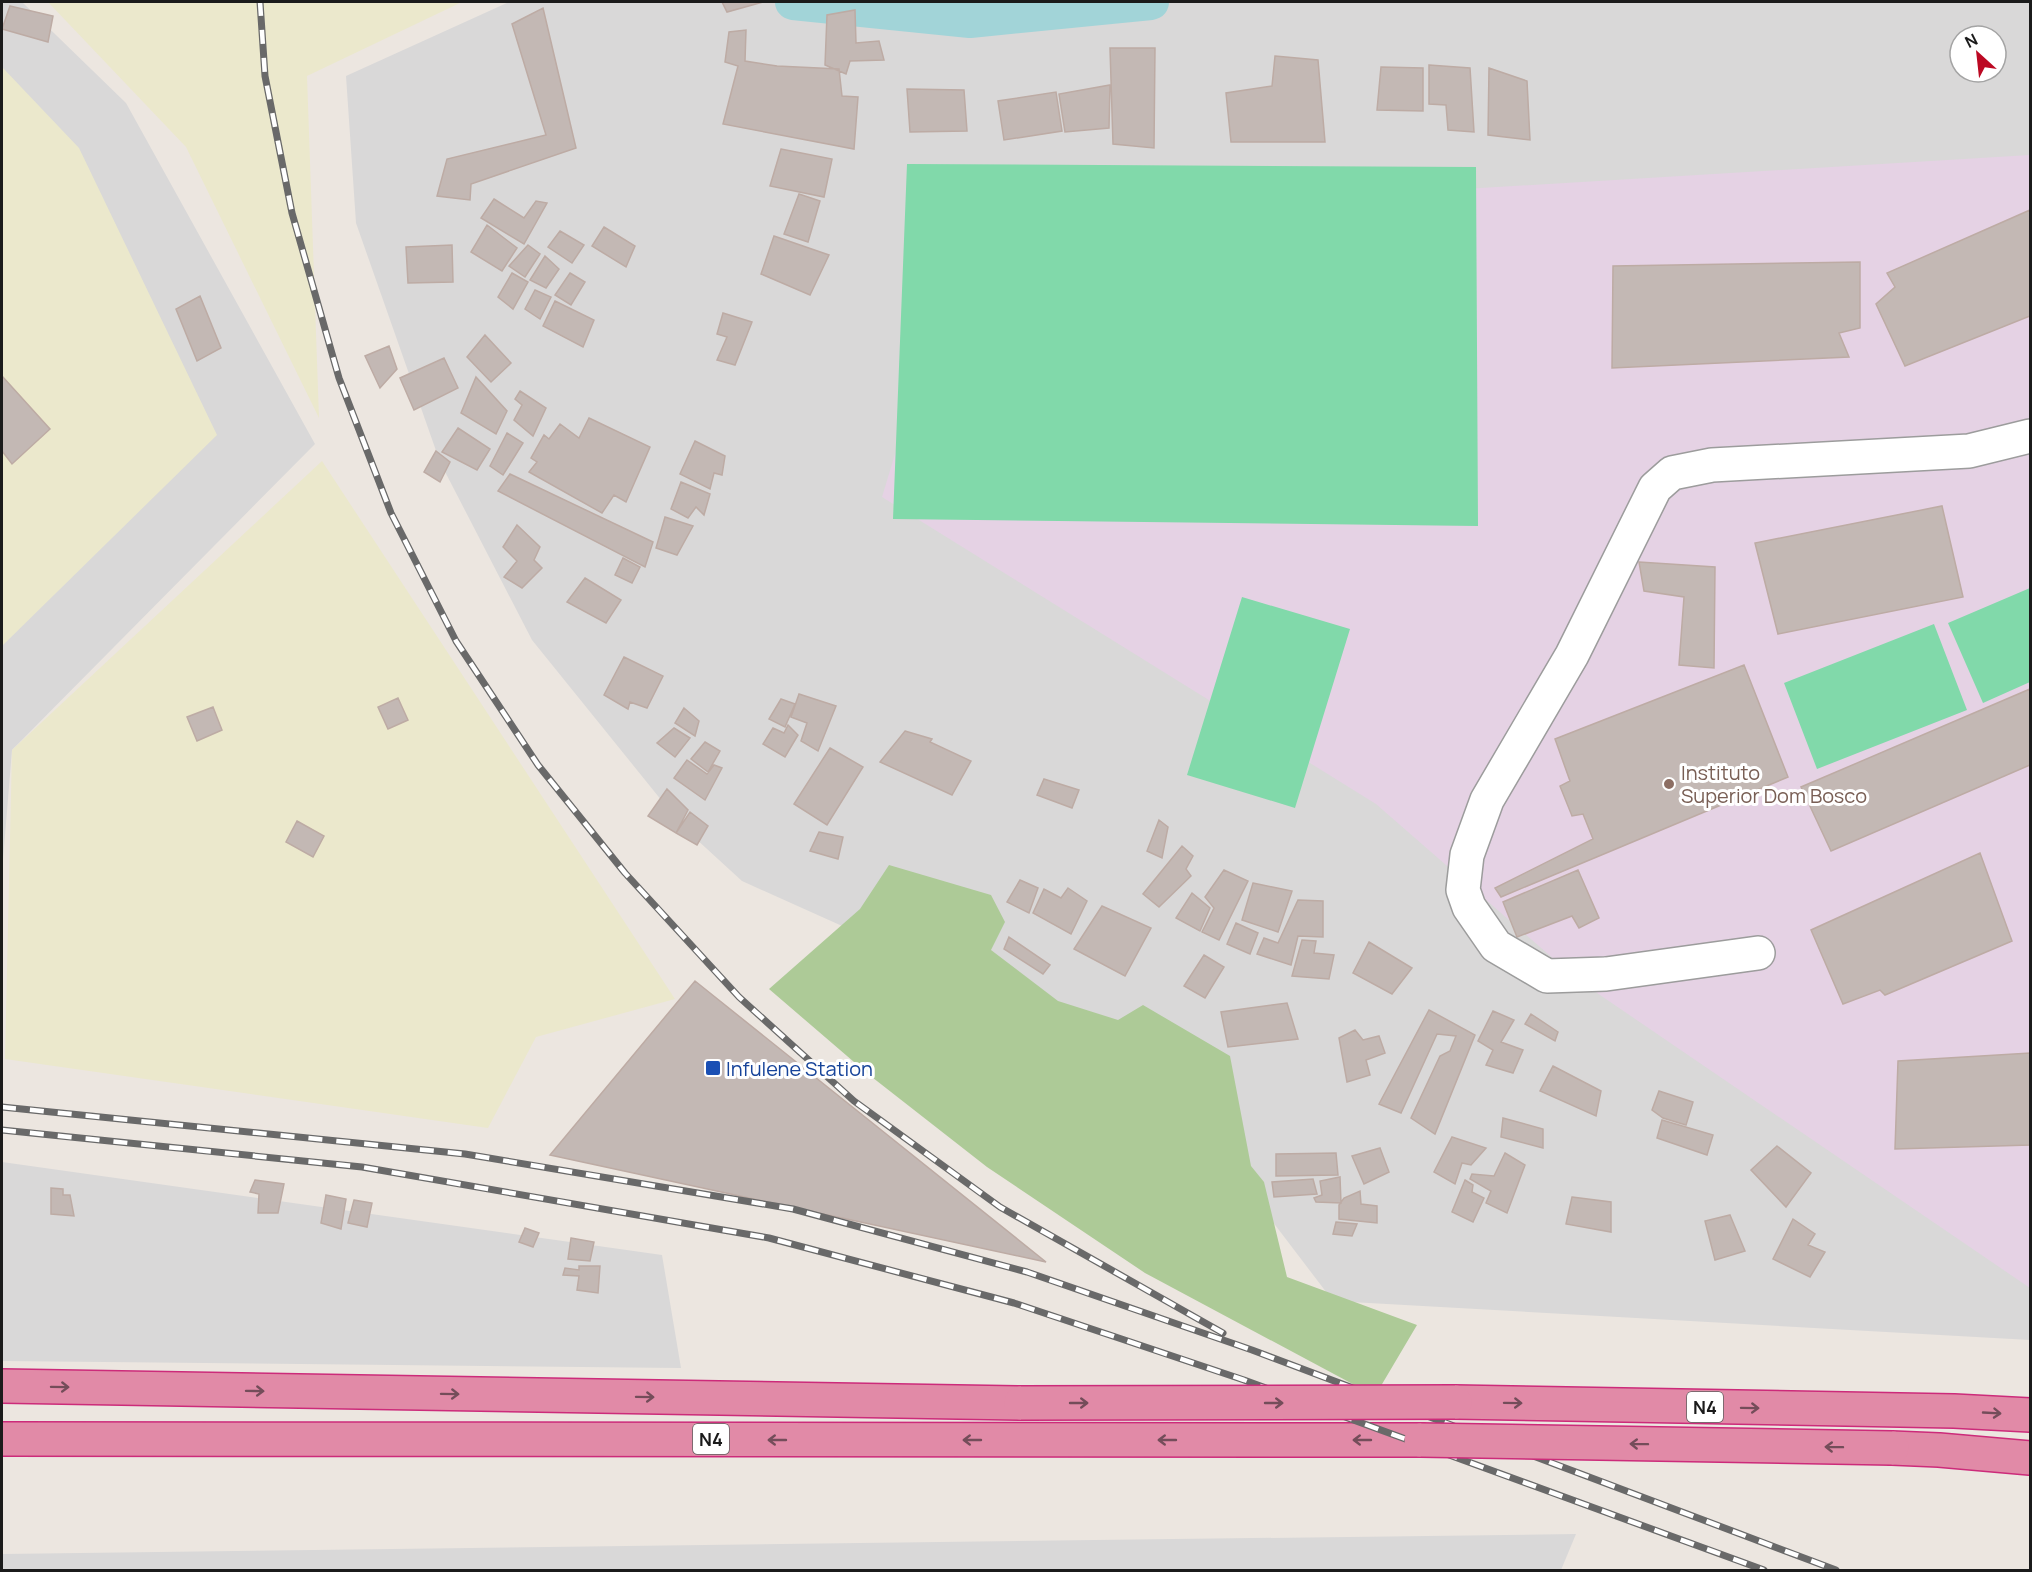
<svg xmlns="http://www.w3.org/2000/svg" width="2032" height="1572" font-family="Manrope,sans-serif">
  <rect width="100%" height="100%" fill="#ece6e0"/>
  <path fill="#d9d8d8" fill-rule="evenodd" d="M2,2H22L126,103L315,444L12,750L2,872Z
    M509,2H2030V1340L1333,1301L1154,1066L742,881L683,827L532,640L440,462L356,223L346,76ZM1960,36H1996V72H1960Z
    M2,1162L662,1255L681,1368L2,1361Z
    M1576,1534L1561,1570H2V1554Z"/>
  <path fill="#e5d2e4" d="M2030,155V1288L1578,980L1376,804L882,497L966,219Z"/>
  <path fill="#ebe8cc" d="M48,2H462L307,76L319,418L186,147Z
    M2,67L79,148L217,435L2,646Z
    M322,461L675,999L536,1037L488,1128L5,1059L12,750Z"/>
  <path fill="#adca97" d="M889,865L991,895L1005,922L991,950L1058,1001L1118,1020L1143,1005L1230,1056L1251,1166L1264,1182L1287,1277L1417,1325L1375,1396L1145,1273L987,1167L868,1074L769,989L860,909Z"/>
  <path fill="#81d9aa" d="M907,164L1476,167L1478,526L893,519Z
    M2030,588V682L1983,703L1948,623Z
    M1242,597L1350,629L1295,808L1187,775Z
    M1934,624L1967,710L1817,769L1784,683Z"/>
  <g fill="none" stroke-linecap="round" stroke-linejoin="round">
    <path stroke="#a2d4d8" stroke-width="36" d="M793,2L970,20L1151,2"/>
  </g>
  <path fill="#c3b8b4" stroke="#bdaba4" stroke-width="1.5" d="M722,2H763L727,12Z
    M10,6L53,16L48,42L2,29Z
    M543,8L576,148L471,184L470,200L437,196L447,159L546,135L512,24Z
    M855,10L856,43L879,41L884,60L850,61L846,74L825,65L827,15Z
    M746,30L745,61L777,66L839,69L842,96L858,97L854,149L723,124L738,66L725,62L729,32Z
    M1110,48H1155L1154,148L1113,144Z
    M1275,56L1318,60L1325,142H1231L1226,93L1272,86Z
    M1429,65L1470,68L1474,132L1448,130L1446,105L1429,104Z
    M1381,67L1423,68V111L1377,110Z
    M1489,68L1527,81L1530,140L1488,135Z
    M1110,85L1109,128L1065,132L1059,94Z
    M907,89L964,90L967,131L910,132Z
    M1056,92L1062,131L1004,140L998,101Z
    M781,149L832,159L824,197L770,186Z
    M799,194L820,201L808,242L784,234Z
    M494,199L524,218L536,201L547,203L524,244L481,218Z
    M2030,210V316L1905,366L1876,304L1895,287L1887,273Z
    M487,225L517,248L502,271L471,252Z
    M604,227L635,246L626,267L592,246Z
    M560,231L584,245L572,263L548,247Z
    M774,236L829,255L810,295L761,274Z
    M452,245L453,282L408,283L406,247Z
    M528,245L540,254L525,277L509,266Z
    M545,256L559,269L546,288L530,280Z
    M1860,262V328L1839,333L1849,357L1612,368L1613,266Z
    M512,273L528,282L513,309L498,297Z
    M570,273L585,282L571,305L555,295Z
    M535,290L551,297L540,319L525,309Z
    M200,296L221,348L197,361L176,309Z
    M555,301L594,320L583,347L543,326Z
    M723,313L752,322L735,365L717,360L727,337L717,334Z
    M485,335L511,363L491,382L467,357Z
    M389,346L397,369L380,388L365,356Z
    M444,358L458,388L414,410L400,378Z
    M2,376L50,429L12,464L2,451Z
    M476,377L507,411L496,434L461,413Z
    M520,391L546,408L533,436L514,420L522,405L515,399Z
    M589,418L650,447L626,502L614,495L602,513L529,472L537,462L531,458L544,435L549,439L560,424L579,438Z
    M458,428L490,449L477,470L442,452Z
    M507,433L523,443L503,475L490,466Z
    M695,441L725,456L722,475L714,473L710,489L680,474Z
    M436,451L450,462L440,482L424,472Z
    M510,474L653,542L645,567L498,491Z
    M681,482L710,494L704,515L696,507L688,518L671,509Z
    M1942,506L1963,597L1778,634L1755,543Z
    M665,517L693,526L677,555L656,548Z
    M517,525L540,547L534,560L542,568L522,588L504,577L517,561L503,547Z
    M623,558L640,567L632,583L615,575Z
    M1639,562L1715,567L1714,668L1679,665L1684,597L1644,591Z
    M585,578L621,600L606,623L567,602Z
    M624,657L663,676L647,708L630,702L628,709L604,695Z
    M1744,665L1788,777L1501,897L1495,888L1593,839L1583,814L1572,816L1560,786L1570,781L1555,739Z
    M2030,689V765L1831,851L1801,787Z
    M799,694L836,706L818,751L801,741L807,723L791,717Z
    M398,698L408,720L388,729L378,707Z
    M781,699L795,704L785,727L769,719Z
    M213,707L222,730L197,741L187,717Z
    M684,708L699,721L695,736L675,723Z
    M788,725L798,735L785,757L763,744L773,728L784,733Z
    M674,728L690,738L675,757L657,743Z
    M905,731L932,739L930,742L971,761L952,795L880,762Z
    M705,742L720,751L708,772L691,759Z
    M830,748L863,767L827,825L794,804Z
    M687,760L707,774L714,765L722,768L705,800L674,778Z
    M1044,779L1079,790L1072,808L1037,795Z
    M667,789L688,810L676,833L648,816Z
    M690,812L708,826L697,845L676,833Z
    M1159,820L1168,827L1162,858L1147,851Z
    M297,821L324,836L313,857L286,842Z
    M819,832L843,837L838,859L810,851Z
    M1182,846L1193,856L1186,869L1191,876L1159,907L1143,894Z
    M1980,853L2012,941L1885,995L1880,990L1843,1004L1811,930Z
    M1224,870L1248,881L1219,940L1202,932L1214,908L1205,897Z
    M1578,870L1599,918L1579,928L1572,916L1517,937L1503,902Z
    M1020,880L1038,888L1029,913L1007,902Z
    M1253,883L1292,891L1278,932L1242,920Z
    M1068,888L1087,901L1071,934L1033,913L1044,889L1061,898Z
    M1192,893L1210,908L1200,931L1176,918Z
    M1298,900L1323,901V937L1298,936L1291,965L1257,954L1264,938L1278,943Z
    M1102,906L1151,928L1125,976L1074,949Z
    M1236,923L1258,933L1250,954L1227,944Z
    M1009,937L1050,965L1043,974L1004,949Z
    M1302,940L1316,941L1314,953L1334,955L1329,979L1292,976Z
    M1369,942L1412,968L1392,994L1353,973Z
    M1204,955L1224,967L1205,998L1184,986Z
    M695,981L1046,1262L550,1155Z
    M1287,1003L1298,1039L1228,1047L1221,1012Z
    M1429,1010L1475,1035L1435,1134L1411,1118L1440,1056L1450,1051L1456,1036L1437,1034L1401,1113L1379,1104Z
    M1493,1011L1514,1020L1501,1042L1523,1050L1513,1073L1486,1065L1493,1050L1478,1041Z
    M1531,1014L1558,1032L1555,1041L1525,1024Z
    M1355,1030L1363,1040L1379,1036L1385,1053L1366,1060L1370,1075L1347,1082L1339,1038Z
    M2030,1053V1145L1895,1149L1898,1061Z
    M1553,1066L1601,1091L1596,1116L1540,1091Z
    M1659,1091L1693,1102L1686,1125L1663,1118L1652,1110Z
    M1503,1118L1543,1129V1148L1501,1137Z
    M1662,1120L1713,1135L1707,1155L1657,1138Z
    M1452,1137L1486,1148L1471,1165L1462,1163L1455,1184L1434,1172Z
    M1777,1146L1811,1173L1786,1207L1751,1170Z
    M1380,1148L1389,1172L1364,1184L1352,1156Z
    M1336,1153L1338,1175L1276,1176V1154Z
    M1505,1153L1525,1165L1507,1213L1486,1203L1491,1191L1470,1179L1472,1174L1494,1176Z
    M1340,1177L1341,1203L1316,1202L1314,1198L1322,1195L1320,1181Z
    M1313,1179L1317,1194L1274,1197L1272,1182Z
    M255,1180L284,1184L278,1213H258L259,1194L250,1192Z
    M1465,1180L1473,1185L1472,1192L1484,1198L1473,1222L1452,1212Z
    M51,1188L63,1189V1195H70L74,1216L51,1214Z
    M1360,1191L1361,1204L1377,1206V1223L1339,1219V1205L1344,1198Z
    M326,1195L346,1199L341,1229L321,1223Z
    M1572,1197L1611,1202V1232L1566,1224Z
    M354,1200L372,1203L367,1227L348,1223Z
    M1730,1215L1745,1251L1715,1260L1705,1221Z
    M1793,1219L1815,1234L1808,1245L1825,1252L1810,1277L1773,1259Z
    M1336,1222L1357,1224L1352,1236L1333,1234Z
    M525,1228L539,1233L533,1247L519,1242Z
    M571,1238L594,1242L590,1261L568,1259Z
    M579,1266H600L598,1293L577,1290L579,1276L563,1275L565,1268L579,1270Z"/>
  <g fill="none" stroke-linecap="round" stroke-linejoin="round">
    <g stroke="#9c9c9c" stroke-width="36">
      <path id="minor" d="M1758,953L1606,974L1547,976L1496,946L1469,907L1463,890L1467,855L1487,800L1572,655L1655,488L1672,473L1712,465L1969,451L2030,436"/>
    </g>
    <g stroke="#cc2b7a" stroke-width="36">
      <path id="highway" d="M2,1386L1021,1403
        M1455,1402L1954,1411L2030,1415
        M2,1439L1421,1440
        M1892,1448L1939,1450L2030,1458"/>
    </g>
    <use href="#minor" stroke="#fff" stroke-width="33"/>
    <use href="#highway" stroke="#e18aa7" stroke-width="33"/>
    <g stroke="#696969" stroke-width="7">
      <path id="rail" d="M260,2L265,76L292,213L339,378L391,513L456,641L538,765L625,873L739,997L854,1101L1000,1207L1223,1333
        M2,1107L465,1154L793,1209L1027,1272L1252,1350L1836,1570
        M2,1130L362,1167L769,1238L1014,1303L1244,1380L1764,1570"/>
    </g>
    <use href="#rail" stroke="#fff" stroke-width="4.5" stroke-dasharray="14" stroke-linecap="butt"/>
    <g stroke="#cc2b7a" stroke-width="36" stroke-linecap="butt">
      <path id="highway-bridge" d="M1021,1403L1455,1402
        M1421,1440L1892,1448"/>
    </g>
    <use href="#highway-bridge" stroke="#e18aa7" stroke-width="33"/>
  </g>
  <defs><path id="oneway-shaft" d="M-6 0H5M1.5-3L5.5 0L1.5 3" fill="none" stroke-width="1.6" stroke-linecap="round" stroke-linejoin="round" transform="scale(1.5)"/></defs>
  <g stroke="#744d5a">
    <use href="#oneway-shaft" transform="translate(60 1387) rotate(1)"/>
    <use href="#oneway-shaft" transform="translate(255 1391) rotate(1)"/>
    <use href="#oneway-shaft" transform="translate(450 1394) rotate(1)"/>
    <use href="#oneway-shaft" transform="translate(645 1397) rotate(1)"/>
    <use href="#oneway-shaft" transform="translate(1079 1403)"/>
    <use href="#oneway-shaft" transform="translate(1274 1403)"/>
    <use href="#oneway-shaft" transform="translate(1513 1403) rotate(1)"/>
    <use href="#oneway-shaft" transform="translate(1750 1408) rotate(1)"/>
    <use href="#oneway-shaft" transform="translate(1992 1413) rotate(3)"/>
    <use href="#oneway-shaft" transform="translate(777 1440) rotate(-180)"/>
    <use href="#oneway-shaft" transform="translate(972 1440) rotate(-180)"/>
    <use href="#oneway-shaft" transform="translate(1167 1440) rotate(-180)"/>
    <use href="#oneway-shaft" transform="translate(1362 1440) rotate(-180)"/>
    <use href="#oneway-shaft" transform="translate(1639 1444) rotate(-179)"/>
    <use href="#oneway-shaft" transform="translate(1834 1447) rotate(-179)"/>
  </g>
  <circle fill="#8d6e63" stroke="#fff" stroke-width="2" cx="1669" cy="784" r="6"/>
  <rect fill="#1a4fb4" stroke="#fff" stroke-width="2" x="705" y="1060" width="16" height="16" rx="3"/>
  <g text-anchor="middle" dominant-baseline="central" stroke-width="6" stroke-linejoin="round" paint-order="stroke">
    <g fill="#fff" stroke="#5f5f5f" stroke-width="1.5">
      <rect x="1687" y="1392" width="36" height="30" rx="4.5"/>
      <rect x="693" y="1424" width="36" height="30" rx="4.5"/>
    </g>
    <g font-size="18" font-weight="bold" fill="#1b1b1b">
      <text x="1705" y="1407">N4</text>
      <text x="711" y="1439">N4</text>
    </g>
    <g font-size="20" fill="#785e54" stroke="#fff" text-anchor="start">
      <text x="1681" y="772">Instituto<tspan x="1681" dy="23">Superior Dom Bosco</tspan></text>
    </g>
    <g font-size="20" fill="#164399" stroke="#fff" text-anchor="start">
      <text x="726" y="1068">Infulene Station</text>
    </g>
  </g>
  <rect width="2032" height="1572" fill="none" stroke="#1b1b1b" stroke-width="6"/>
  <g transform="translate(1978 54) rotate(333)"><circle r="28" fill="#ffffff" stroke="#a4a4a4" stroke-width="1.5"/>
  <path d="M0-4.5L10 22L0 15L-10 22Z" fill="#bc0923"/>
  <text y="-9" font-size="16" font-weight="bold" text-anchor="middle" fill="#1b1b1b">N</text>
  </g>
</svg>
